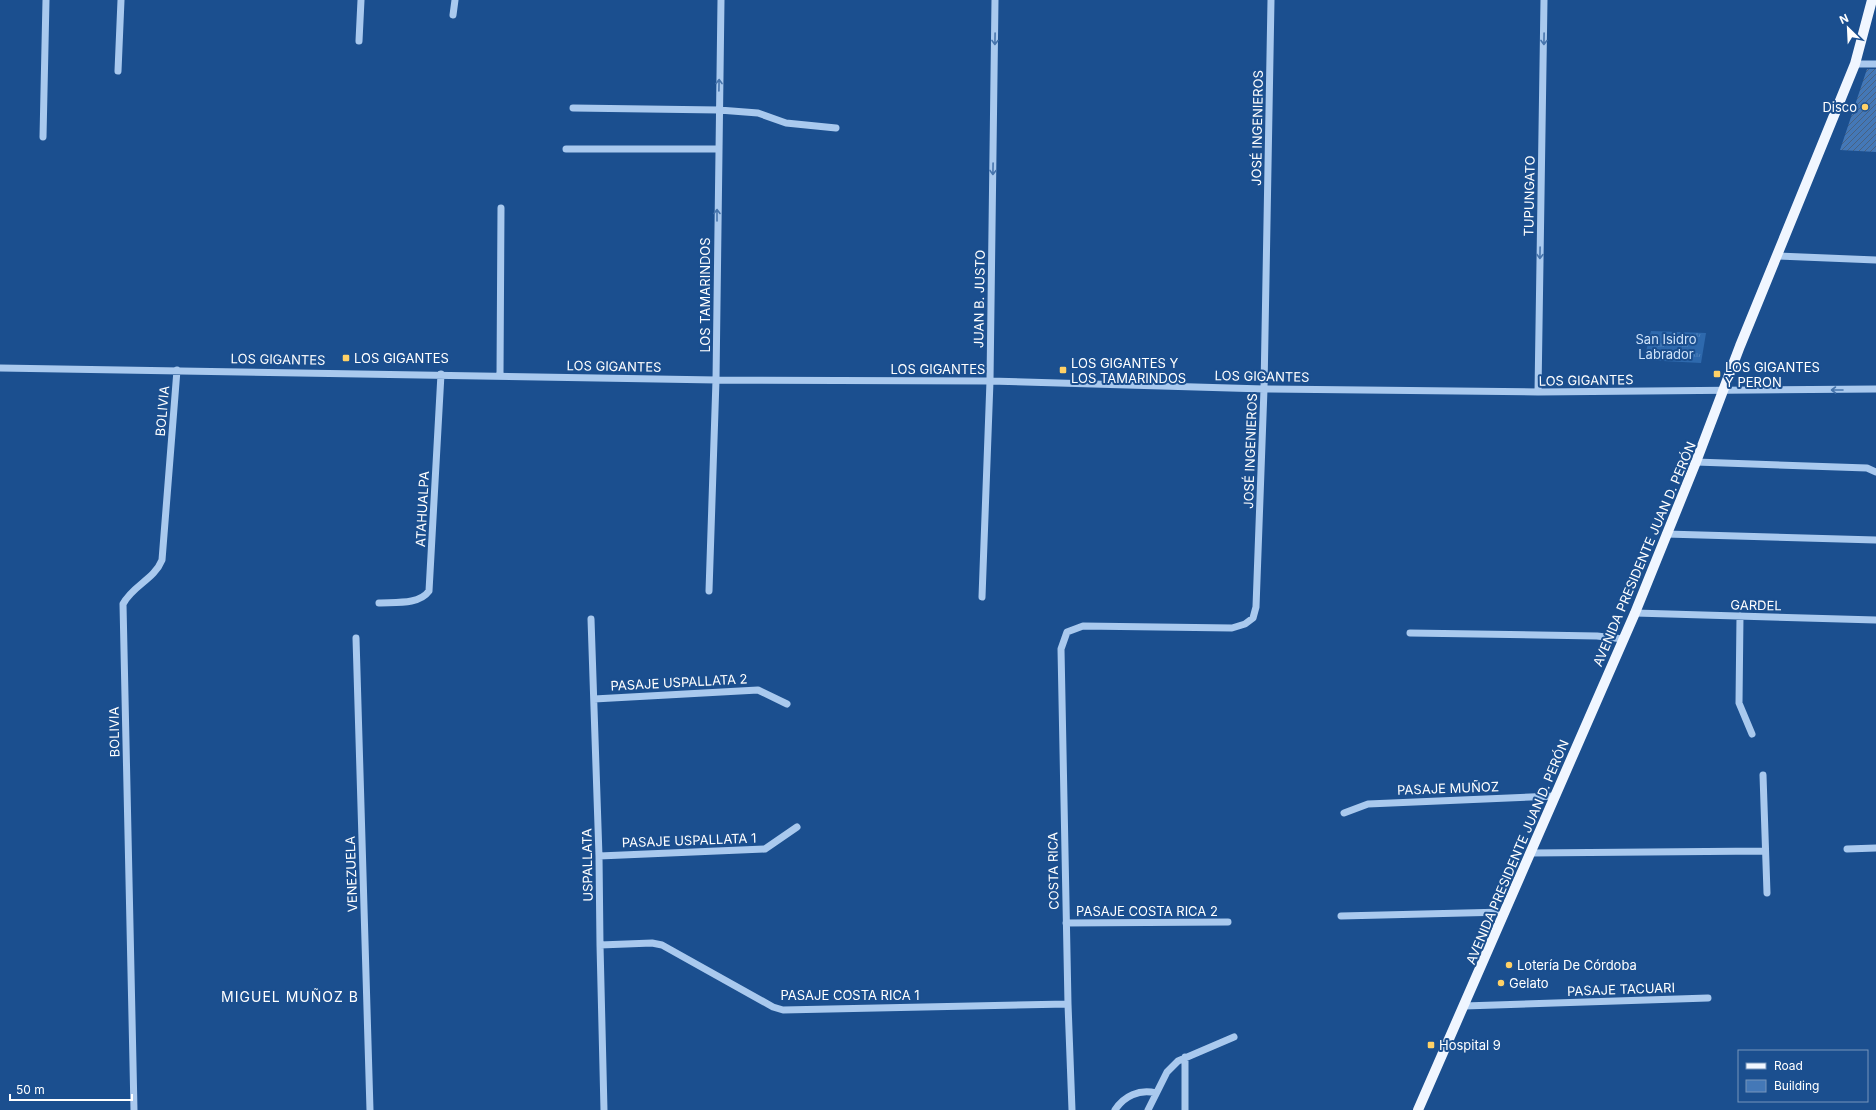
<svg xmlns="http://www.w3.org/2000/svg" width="1876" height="1110" font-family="Inter,sans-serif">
  <defs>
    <pattern id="park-tufts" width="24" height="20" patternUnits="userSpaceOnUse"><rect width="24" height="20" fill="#2e69ad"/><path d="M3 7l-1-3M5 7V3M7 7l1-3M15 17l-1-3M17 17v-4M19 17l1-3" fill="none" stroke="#4d80b9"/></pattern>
    <pattern id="building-hatch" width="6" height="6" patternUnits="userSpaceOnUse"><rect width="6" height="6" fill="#4478b7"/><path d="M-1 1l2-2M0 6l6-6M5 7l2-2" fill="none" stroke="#486282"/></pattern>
  </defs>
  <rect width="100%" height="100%" fill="#1b4f8f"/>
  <path fill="url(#park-tufts)" d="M1651,331L1706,333L1701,363L1644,360Z"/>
  <path fill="url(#building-hatch)" d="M1867,69H1876V152L1840,150Z"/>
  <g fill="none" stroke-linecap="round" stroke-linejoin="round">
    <path stroke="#a9c9ee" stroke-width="7" d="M453,15L455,0
      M359,41L361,0
      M1855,64H1876
      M118,71L121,0
      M573,108L719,110L758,113L786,123L836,128
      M43,137L46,0
      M566,149H718
      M1777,256L1876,260
      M0,368L716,380L990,381L1264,389L1538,392L1876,389
      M500,376L501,208
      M1538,392L1544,0
      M1696,462L1867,468L1876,472
      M1666,534L1876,540
      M709,591L716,380L721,0
      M982,597L990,381L995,0
      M379,603C395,602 419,605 429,591L441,374
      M1635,613L1876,620
      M1740,616L1739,703L1752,734
      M591,619L599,856L600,945L604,1110
      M1410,633L1597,636L1623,639
      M356,638L370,1110
      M594,699L758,690L787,704
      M1763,775L1767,893
      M1344,813L1368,804L1555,796
      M1847,849L1876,848
      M1531,853L1765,851
      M599,856L765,849L797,827
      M1341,916L1505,912
      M1066,923L1228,922
      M600,945L652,943L662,945L773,1007L783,1010L1068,1004
      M1464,1006L1708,998
      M134,1110L123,604C133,585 154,580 162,560L177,370
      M1072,1110L1068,1004L1061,649L1067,632L1083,626L1232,628L1245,624L1253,618L1256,607L1264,389L1271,0
      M1115,1110C1124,1096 1139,1089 1156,1093
      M1148,1110L1167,1072L1178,1061L1234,1037
      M1185,1110V1057"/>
    <path stroke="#f0f6ff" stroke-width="10" d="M1418,1110L1635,613L1696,462L1740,346L1855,64L1872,0"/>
  </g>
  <defs><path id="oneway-shaft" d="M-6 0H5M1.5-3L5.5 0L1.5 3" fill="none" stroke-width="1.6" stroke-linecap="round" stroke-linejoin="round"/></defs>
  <g stroke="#4674ac">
    <use href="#oneway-shaft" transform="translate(995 39) rotate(91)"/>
    <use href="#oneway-shaft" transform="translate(1544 39) rotate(91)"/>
    <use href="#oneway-shaft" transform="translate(719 85) rotate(-89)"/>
    <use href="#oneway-shaft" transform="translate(993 169) rotate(91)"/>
    <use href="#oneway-shaft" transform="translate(717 215) rotate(-90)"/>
    <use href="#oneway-shaft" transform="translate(1540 253) rotate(91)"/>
    <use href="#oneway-shaft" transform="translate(1837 390) rotate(180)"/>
  </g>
  <g fill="#ffd166" stroke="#1b4f8f" stroke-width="1.5">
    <circle cx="1865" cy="107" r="4"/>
    <rect x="342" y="354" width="8" height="8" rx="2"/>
    <rect x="1059" y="366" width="8" height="8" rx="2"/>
    <rect x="1713" y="370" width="8" height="8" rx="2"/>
    <circle cx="1509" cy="965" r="4"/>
    <circle cx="1501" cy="983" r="4"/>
    <rect x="1427" y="1041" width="8" height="8" rx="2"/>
  </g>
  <g text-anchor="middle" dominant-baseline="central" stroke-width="4" stroke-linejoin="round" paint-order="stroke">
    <g font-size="13" fill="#fff" stroke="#1b4f8f" text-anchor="start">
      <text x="1857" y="107" text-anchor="end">Disco</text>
      <text x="354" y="358">LOS GIGANTES</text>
      <text x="1071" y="363">LOS GIGANTES Y<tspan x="1071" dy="15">LOS TAMARINDOS</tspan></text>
      <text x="1725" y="367">LOS GIGANTES<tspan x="1725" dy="15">Y PERON</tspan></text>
      <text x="1517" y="965">Lotería De Córdoba</text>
      <text x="1509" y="983">Gelato</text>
      <text x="1439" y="1045">Hospital 9</text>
    </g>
    <g font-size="13" fill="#fff" stroke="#1b4f8f">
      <text transform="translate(1257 128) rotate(-89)">JOSÉ INGENIEROS</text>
      <text transform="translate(1529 196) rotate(-89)">TUPUNGATO</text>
      <text transform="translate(705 295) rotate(-90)">LOS TAMARINDOS</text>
      <text transform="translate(979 299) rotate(-89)">JUAN B. JUSTO</text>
      <text transform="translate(278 359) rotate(1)">LOS GIGANTES</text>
      <text transform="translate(614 366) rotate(1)">LOS GIGANTES</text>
      <text x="938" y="369">LOS GIGANTES</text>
      <text transform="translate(1262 376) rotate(1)">LOS GIGANTES</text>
      <text transform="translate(1586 380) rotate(-1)">LOS GIGANTES</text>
      <text transform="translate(162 411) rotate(-85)">BOLIVIA</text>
      <text transform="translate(1250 451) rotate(-88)">JOSÉ INGENIEROS</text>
      <text transform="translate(422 509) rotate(-87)">ATAHUALPA</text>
      <text transform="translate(1644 554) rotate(-67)">AVENIDA PRESIDENTE JUAN D. PERÓN</text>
      <text transform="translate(1756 605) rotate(1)">GARDEL</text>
      <text transform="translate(679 682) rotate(-3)">PASAJE USPALLATA 2</text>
      <text transform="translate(114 732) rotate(-91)">BOLIVIA</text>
      <text transform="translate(1448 788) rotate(-2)">PASAJE MUÑOZ</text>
      <text transform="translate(689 840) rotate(-2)">PASAJE USPALLATA 1</text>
      <text transform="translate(1517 852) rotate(-67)">AVENIDA PRESIDENTE JUAN D. PERÓN</text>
      <text transform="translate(587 865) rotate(-91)">USPALLATA</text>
      <text transform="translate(1053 871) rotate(-91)">COSTA RICA</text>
      <text transform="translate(351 874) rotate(-92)">VENEZUELA</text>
      <text x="1147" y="911">PASAJE COSTA RICA 2</text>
      <text transform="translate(1621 989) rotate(-2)">PASAJE TACUARI</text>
      <text x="850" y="995">PASAJE COSTA RICA 1</text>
    </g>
    <g font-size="13" fill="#cfe3fa" stroke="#1b4f8f">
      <text x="1666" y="339">San Isidro<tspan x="1666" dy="15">Labrador</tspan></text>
    </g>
    <g font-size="14" letter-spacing="1" fill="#fff" stroke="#1b4f8f">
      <text x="290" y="996">MIGUEL MUÑOZ B</text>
    </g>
  </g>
  <rect x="1738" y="1050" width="130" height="52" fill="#1b4f8f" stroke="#7695bc"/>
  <rect x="1746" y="1063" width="20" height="6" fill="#f0f6ff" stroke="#7695bc"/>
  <text x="1774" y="1070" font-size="12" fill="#ffffff">Road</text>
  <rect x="1746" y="1080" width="20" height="12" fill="#4478b7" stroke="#7695bc"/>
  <text x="1774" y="1090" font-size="12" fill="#ffffff">Building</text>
  <g transform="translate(1848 28) rotate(336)" stroke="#1b4f8f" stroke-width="3" paint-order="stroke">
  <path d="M0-3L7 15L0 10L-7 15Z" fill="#ffffff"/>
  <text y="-6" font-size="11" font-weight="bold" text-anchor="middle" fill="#ffffff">N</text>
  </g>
  <path d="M10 1094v6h122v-6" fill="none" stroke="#ffffff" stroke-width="2"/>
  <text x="16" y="1094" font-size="12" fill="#ffffff" stroke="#1b4f8f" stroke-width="3" paint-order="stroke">50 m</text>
</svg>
